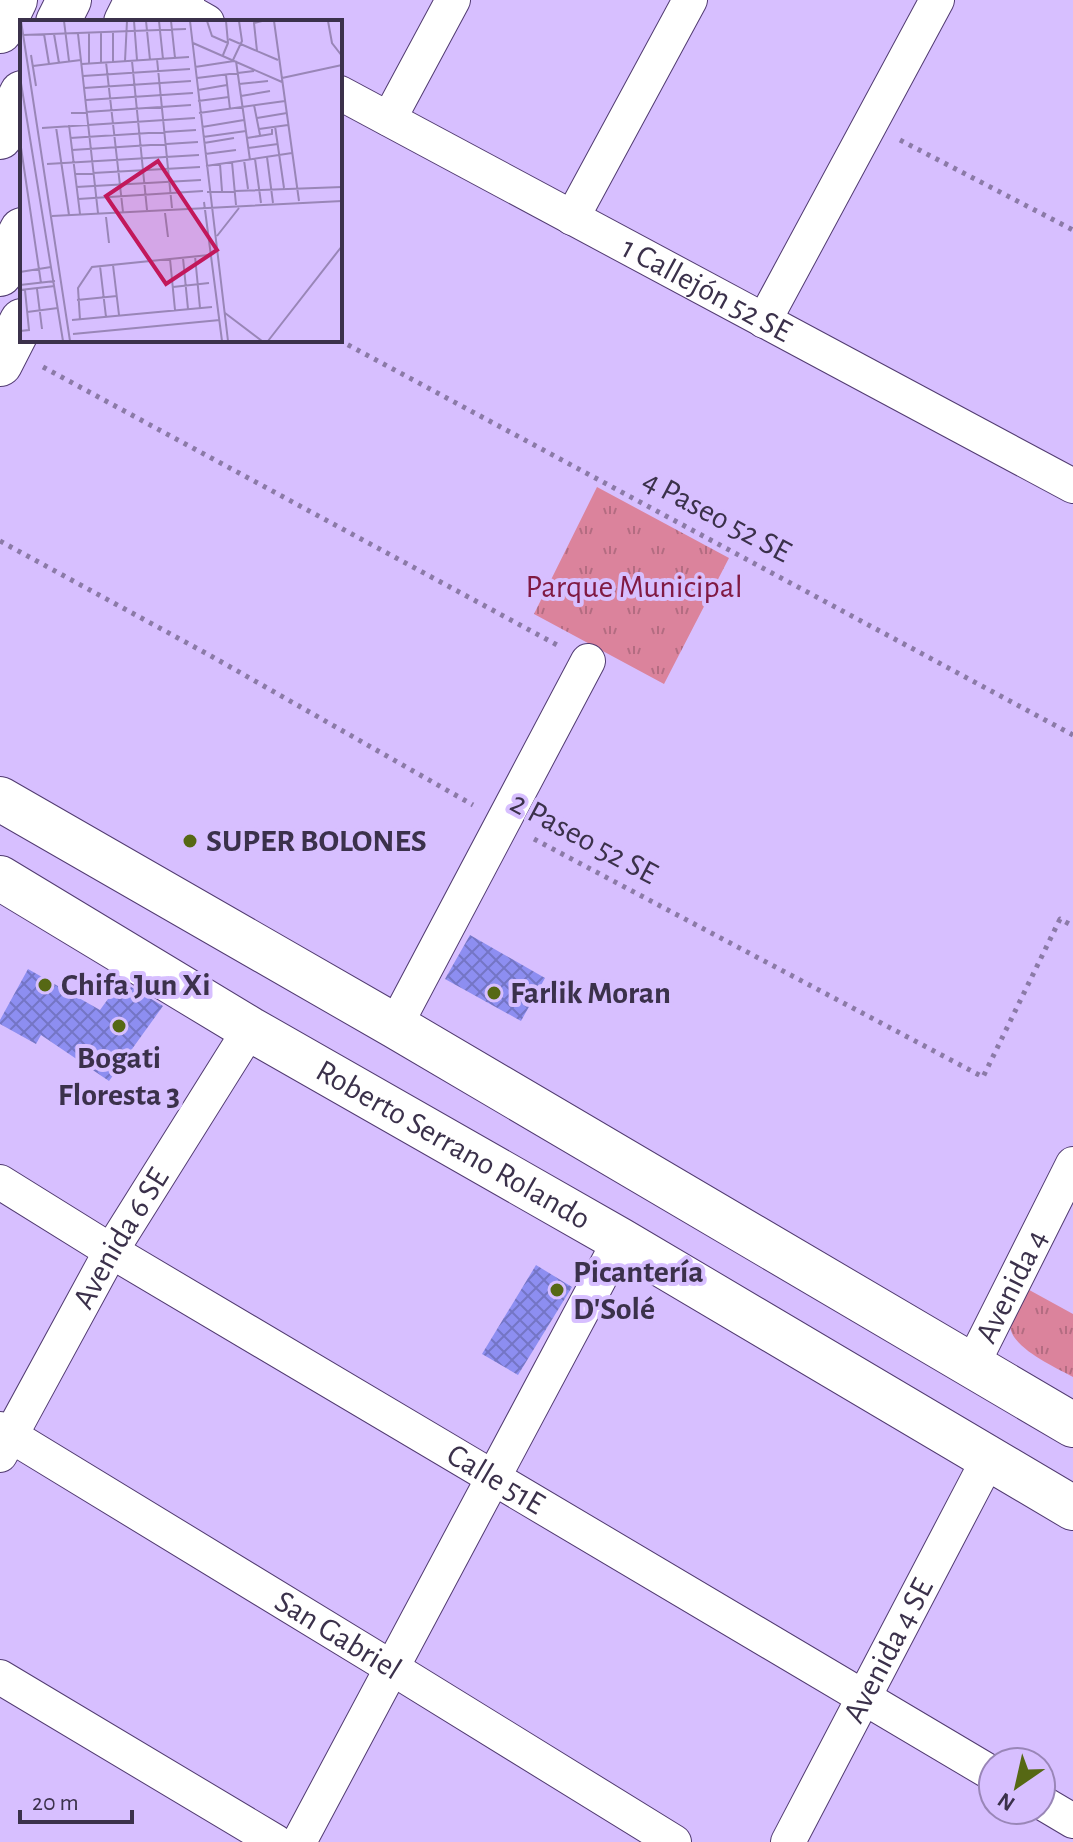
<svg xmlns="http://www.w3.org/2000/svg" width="1073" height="1842" font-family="'Alegreya Sans',sans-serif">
  <defs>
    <pattern id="grass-tufts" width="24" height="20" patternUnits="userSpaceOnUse" patternTransform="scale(2)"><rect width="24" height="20" fill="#db839c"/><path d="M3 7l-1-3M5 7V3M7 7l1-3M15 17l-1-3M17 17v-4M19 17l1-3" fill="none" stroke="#b36c81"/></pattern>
    <pattern id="building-cross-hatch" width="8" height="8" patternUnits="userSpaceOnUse" patternTransform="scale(2)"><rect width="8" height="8" fill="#8d8ef1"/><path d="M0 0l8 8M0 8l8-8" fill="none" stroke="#7475c5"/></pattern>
  </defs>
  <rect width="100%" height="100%" fill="#d7bfff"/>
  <path fill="url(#grass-tufts)" d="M597,487L729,558L664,684L534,614Z
    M1022,1286L1073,1314V1377C1055,1367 1009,1347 1010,1324C1010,1314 1019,1296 1022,1286Z"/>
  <path fill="url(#building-cross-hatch)" d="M470,935L545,978L521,1021L445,979Z
    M28,969L100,1010L121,981L163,1006L109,1081L41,1035L36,1044L0,1024V1020Z
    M536,1265L572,1287L518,1375L482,1354Z"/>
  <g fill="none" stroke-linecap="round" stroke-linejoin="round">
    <g stroke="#513b71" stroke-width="36">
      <g id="street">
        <path d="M179,6L207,22"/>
        <path id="s1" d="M340,93L1073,486"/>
        <path d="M389,119L453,0"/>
        <path d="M572,218L690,0"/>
        <path d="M764,321L937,0"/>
        <path d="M395,1026L588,661"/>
        <path id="s2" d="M0,1182L111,1251L993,1774"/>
        <path id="s3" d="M972,1365L1073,1164"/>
        <path id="s4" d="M0,1429L392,1668L674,1842"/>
        <path id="s5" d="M0,1455L111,1251L250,1029"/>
        <path d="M0,1677L276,1842"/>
        <path d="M1041,1802L1073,1821"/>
        <path d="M299,1842L620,1240"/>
        <path id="s6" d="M788,1842L989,1458"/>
      </g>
    </g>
    <g stroke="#513b71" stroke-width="46">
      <g id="secondary">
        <path d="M58,22L69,0"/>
        <path d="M126,22L137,0"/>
        <path d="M171,22L182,0"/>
        <path d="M0,31L15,0"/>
        <path d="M0,137L22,93"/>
        <path d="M0,274L22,230"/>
        <path d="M0,364L22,321"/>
        <path d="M0,799L395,1026L1073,1425"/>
        <path id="s7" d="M0,878L250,1029L620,1240L1073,1508"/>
      </g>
    </g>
    <path stroke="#8b7aa7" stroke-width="5" stroke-dasharray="4 6" stroke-linecap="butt" d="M900,140L1073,230
      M339,340L1073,735
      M43,367L559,646
      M0,541L211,656L473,805
      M534,839L983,1077L1060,919L1073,926"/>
    <use href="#street" stroke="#fff" stroke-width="34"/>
    <use href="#secondary" stroke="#fff" stroke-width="44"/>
  </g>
  <g fill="#566814" stroke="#d7bfff" stroke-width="3">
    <circle cx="190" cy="841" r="8"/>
    <circle cx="45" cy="985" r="8"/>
    <circle cx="494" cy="993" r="8"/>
    <circle cx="119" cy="1026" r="8"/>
    <circle cx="557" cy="1290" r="8"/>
  </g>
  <g text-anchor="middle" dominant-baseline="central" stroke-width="8" stroke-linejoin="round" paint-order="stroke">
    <g font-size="32" fill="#3b314b" stroke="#d7bfff">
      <text stroke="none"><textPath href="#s1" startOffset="416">1 Callejón 52 SE</textPath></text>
      <text transform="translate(717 516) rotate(28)">4 Paseo 52 SE</text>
      <text transform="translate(584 838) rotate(28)">2 Paseo 52 SE</text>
      <text stroke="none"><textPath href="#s7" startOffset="526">Roberto Serrano Rolando</textPath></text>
      <text stroke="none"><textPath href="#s5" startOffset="248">Avenida 6 SE</textPath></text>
      <text stroke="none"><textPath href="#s3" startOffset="88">Avenida 4</textPath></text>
      <text stroke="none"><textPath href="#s2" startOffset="578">Calle 51E</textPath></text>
      <text stroke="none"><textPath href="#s4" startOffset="396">San Gabriel</textPath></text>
      <text stroke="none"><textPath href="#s6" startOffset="216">Avenida 4 SE</textPath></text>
    </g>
    <g font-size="32" fill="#801a43" stroke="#d7bfff">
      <text x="634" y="587">Parque Municipal</text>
    </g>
    <g font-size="32" font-weight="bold" fill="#3b314b" stroke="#d7bfff" text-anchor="start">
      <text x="206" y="841">SUPER BOLONES</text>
      <text x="61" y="985">Chifa Jun Xi</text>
      <text x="510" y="993">Farlik Moran</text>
      <text x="119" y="1058" text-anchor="middle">Bogati<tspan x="119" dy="37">Floresta 3</tspan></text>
      <text x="573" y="1272">Picantería<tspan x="573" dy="37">D'Solé</tspan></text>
    </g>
  </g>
  <g transform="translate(20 20)">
    <rect width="322" height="322" fill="#d7bfff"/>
    <path fill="none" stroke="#9986b7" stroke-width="2" d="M1,1L50,321M44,1L49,41M114,1L117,40M126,1L130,40M139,1L143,39M151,1L155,38M170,1L208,321M187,1L192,16L208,23M254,1L279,181M308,1L312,23L322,36M93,13V42M24,14L29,44M34,14L39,43M58,14L78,193M3,15L166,9M209,19L258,40M173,23L262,62M237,31L234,3L242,1M11,35L16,66M203,35L208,23L206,1M137,39L152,188M213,40L222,21L219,1M105,41L107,1M112,41L127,190M216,41L230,140M86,42L103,192M69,43V13M81,43V13M62,44L169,37M13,46L61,40M175,47L214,41M206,55L210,89M63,56L170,49M0,57L43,321M177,58L234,51M262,58L322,45M219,64L248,61M64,68L171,61M178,70L207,65M221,76L250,71M66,80L173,73M178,81L209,77M234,85L240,115M51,93L171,85M179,93L265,81M237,98L267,93M49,105L60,194M255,106L264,168M36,107L49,195M182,107L224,100M22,108L175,98M239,109L268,105M183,117L226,111M50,118L176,110M227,118L252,114V107M0,121L21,263M184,123L214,118M228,128L258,124M52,130L178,122M185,134L216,130M247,137L253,183M235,139L241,183M224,140L228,169M212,142L216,185M27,144L179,135M200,144L202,171M186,146L272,133M55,154L180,147M56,167L181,160M187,172L322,167M58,179L183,171M184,182L202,321M145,193L148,217M32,196L322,181M86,197L89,223M197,216L219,188M175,236L180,288M163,238L168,289M150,239L155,290M93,245L99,295M80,246L86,297M0,252L31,247M0,265L35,261M153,267L189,263M17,269L22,309M0,270L35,266M57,280L97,276M7,292L38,288M205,293L242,321M52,300L192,287M60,300L58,268L72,247L189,235M0,311L9,310L5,270M53,314L200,300M248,321L322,226"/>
    <path fill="#c2185b" fill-opacity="0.15" stroke="#c2185b" stroke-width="4" d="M138,141L197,230L146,264L86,176Z"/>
    <rect width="322" height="322" fill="none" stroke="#3b314b" stroke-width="4"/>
  </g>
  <g transform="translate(1017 1786) rotate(214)"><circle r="38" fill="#d7bfff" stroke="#9986b7" stroke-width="2"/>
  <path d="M0-6L14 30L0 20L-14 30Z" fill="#566814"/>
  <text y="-12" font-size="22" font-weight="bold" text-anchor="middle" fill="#3b314b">N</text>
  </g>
  <path d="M20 1810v12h112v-12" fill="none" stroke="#3b314b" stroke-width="4"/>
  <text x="32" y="1810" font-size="24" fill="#3b314b" stroke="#d7bfff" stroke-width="6" paint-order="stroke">20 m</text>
</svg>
